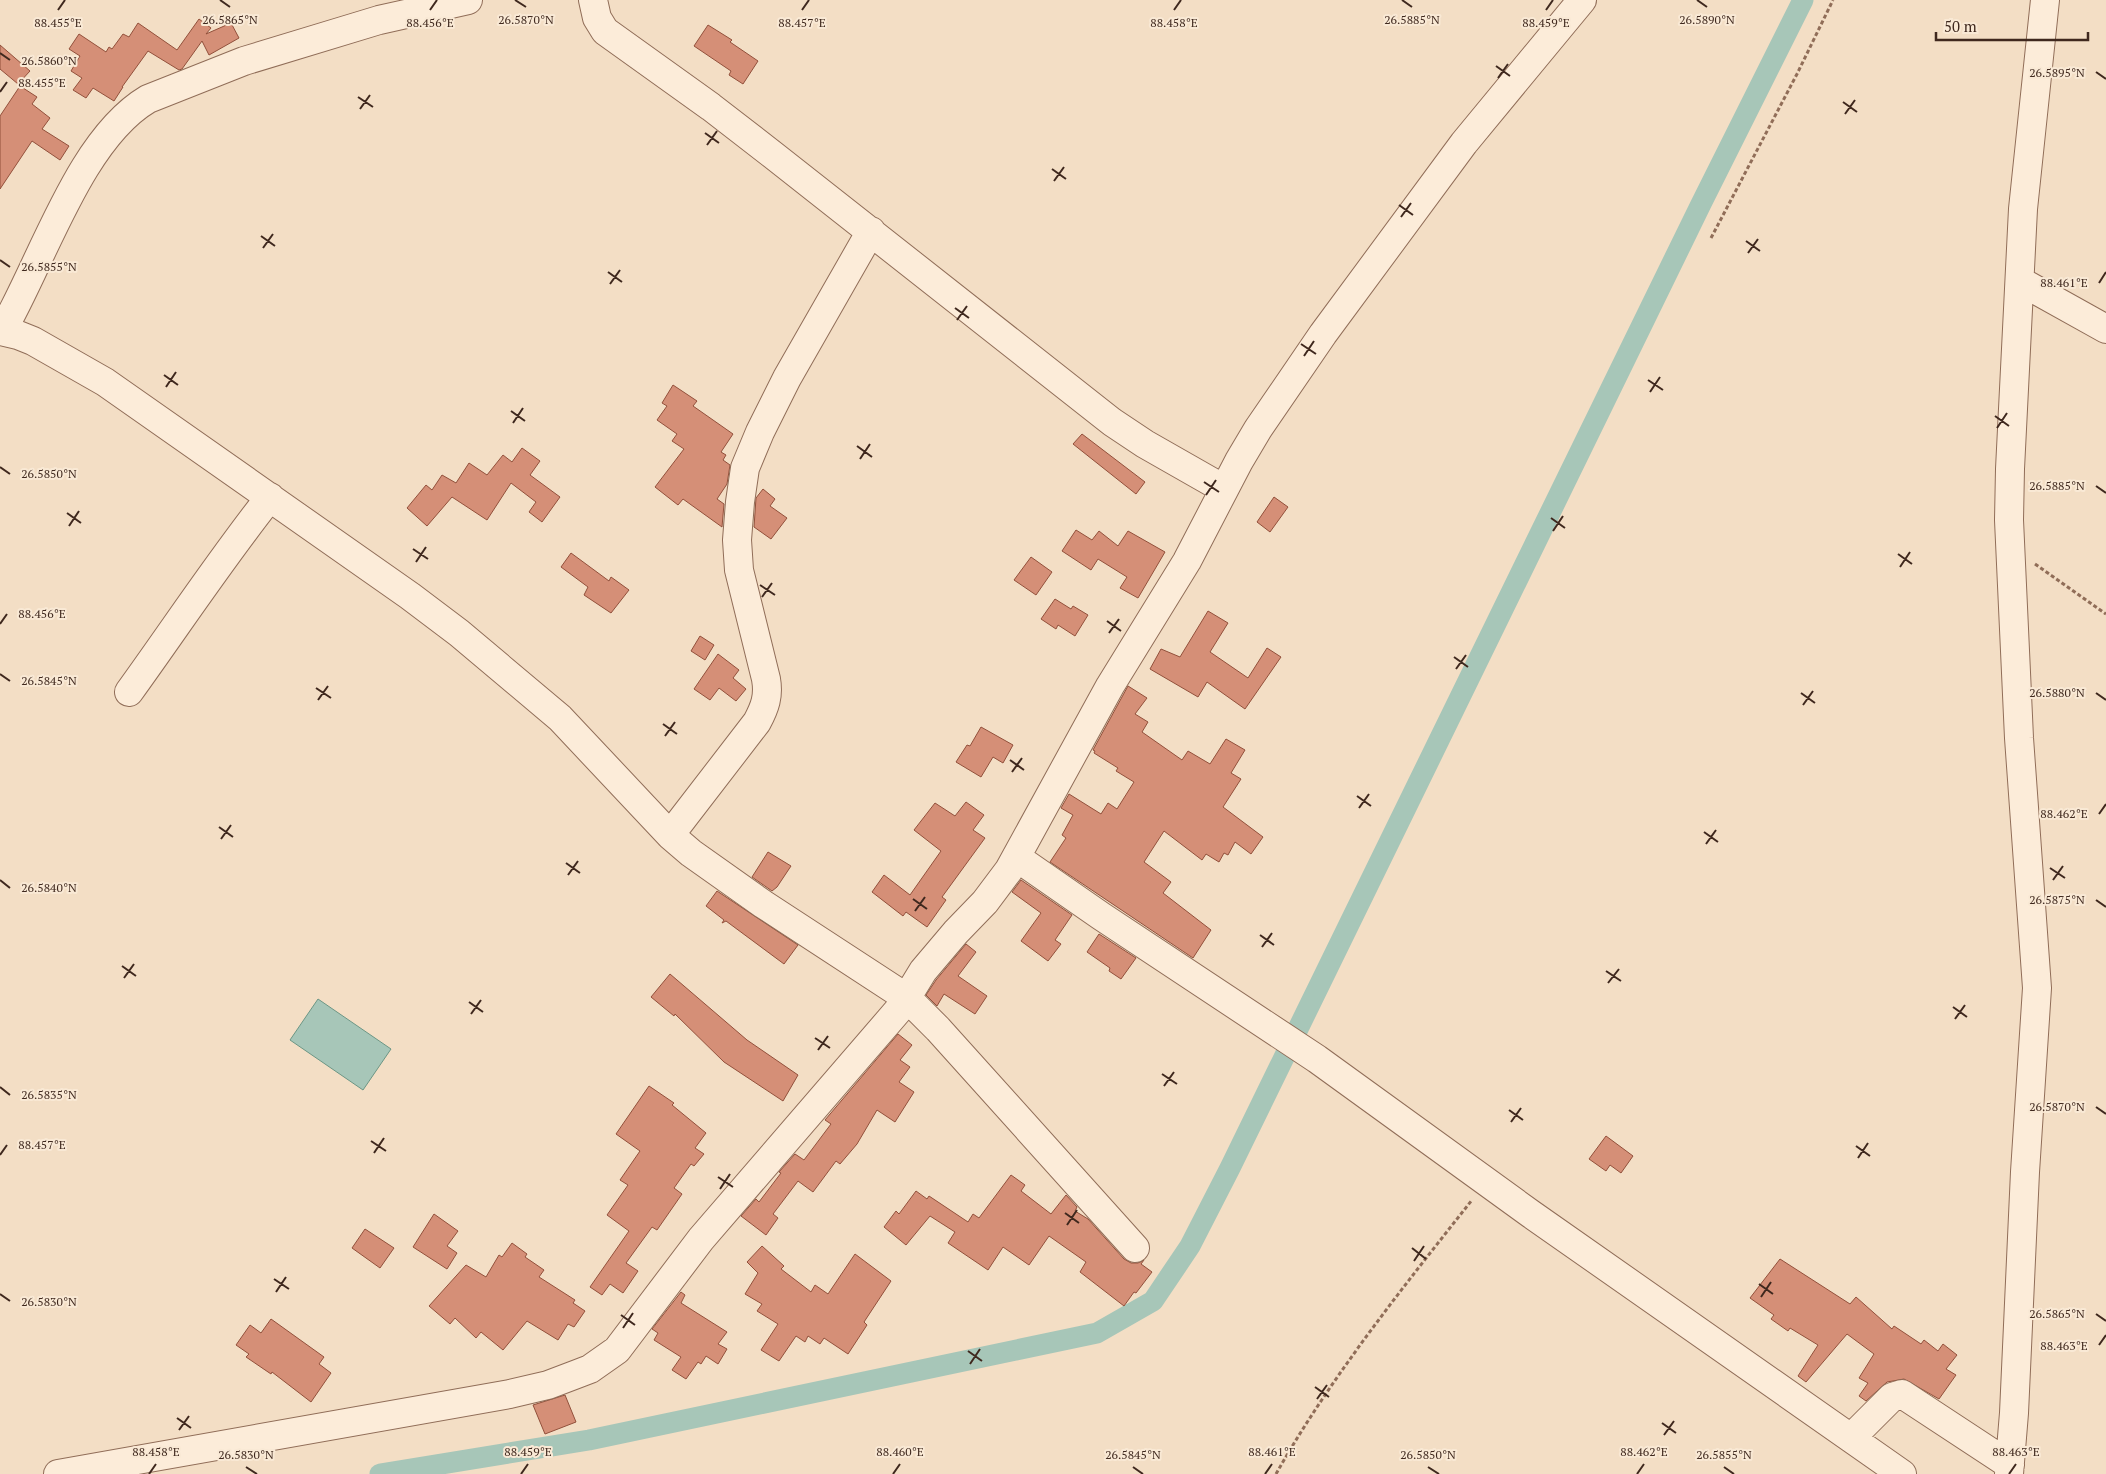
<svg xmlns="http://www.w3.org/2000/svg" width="2106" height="1474" font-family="'PT Serif',serif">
  <rect width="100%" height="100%" fill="#f3dec5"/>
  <path fill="#a7c6b8" stroke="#6c9685" d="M318,999L391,1049L363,1090L290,1040Z"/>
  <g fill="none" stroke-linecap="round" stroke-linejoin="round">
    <path stroke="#a7c6b8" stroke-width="21" d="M380,1474L589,1440L1097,1333L1153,1301L1190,1246L1230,1168L1701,204L1803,0"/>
  </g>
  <path fill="#d58f77" stroke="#92503b" d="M199,19L211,28L206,34L231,23L239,38L209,55L202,41L182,69L179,70L148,51L122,87H123L114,101L93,88L86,98L73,90L82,78L71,71L80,56L69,49L79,34L106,52L109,47L112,49L123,34L129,37L138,23L177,50Z
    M708,25L732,40L730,42L758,61L743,84L729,75L731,71L694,46Z
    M0,45L30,71L18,84L0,69Z
    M20,86L37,97L32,104L50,118L42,129L69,146L60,160L32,141L0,189V116Z
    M673,385L697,401L693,406L733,434L721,452L726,455L723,460L730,465L727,484L717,499L724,504L722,527L683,499L678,505L655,487L684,449L672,441L677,434L657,420L667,406L662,403Z
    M1082,434L1145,482L1136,494L1073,444Z
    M522,448L540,461L530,475L560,497L542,522L529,512L536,502L511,483L487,520L452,497L427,526L407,508L426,485L432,490L442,475L456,483L469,463L487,475L503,455L512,462Z
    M763,489L775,499L770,506L787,518L771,539L754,527L756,498Z
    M1274,497L1288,507L1270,532L1257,522Z
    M1076,530L1092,540L1099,531L1118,546L1128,531L1165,552L1138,598L1120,588L1127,577L1098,559L1091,570L1062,551Z
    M571,553L609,581L611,577L629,590L611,613L584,595L588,587L561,567Z
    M1031,557L1052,572L1036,595L1014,580Z
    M1055,599L1071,609L1073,606L1088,615L1075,636L1058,625L1056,629L1041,619Z
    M1208,611L1228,623L1210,652L1248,678L1267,648L1281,657L1245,709L1207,682L1198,697L1150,669L1161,649L1180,657Z
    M700,636L714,645L705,660L691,651Z
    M718,654L739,670L733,678L746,689L736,701L719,688L710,700L694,689Z
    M1128,686L1147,698L1135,714L1148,722L1142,732L1182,760L1188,751L1210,764L1226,739L1245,750L1231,773L1241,779L1223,807L1263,837L1251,854L1235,842L1228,855L1224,853L1219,862L1206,854L1202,860L1164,831L1144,862L1171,882L1163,893L1211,930L1193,958L1050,862L1066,838L1062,835L1073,815L1061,808L1069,794L1101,814L1108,803L1117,809L1134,782L1116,771L1118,768L1094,753L1095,751L1093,750Z
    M981,727L1013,745L1003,763L993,757L981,777L956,762L967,745L970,746Z
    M966,802L984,815L973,830L985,838L942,897L946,900L927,927L906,912L903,916L872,892L884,875L910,895L941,851L914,830L935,803L955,816Z
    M768,852L791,866L777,887L772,891L752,877Z
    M1021,880L1072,915L1055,940L1061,944L1048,961L1021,941L1041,913L1012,892Z
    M717,891L798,945L784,964L726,921L722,923L724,920L706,906Z
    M1099,934L1136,958L1121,979L1109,971L1110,968L1087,952Z
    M966,944L976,952L958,976L987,996L975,1014L944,994L937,1006L926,995L936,980Z
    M670,974L747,1040L798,1075L783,1101L724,1062L675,1014L674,1016L651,997Z
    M898,1034L912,1045L900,1060L910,1067L899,1082L914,1092L895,1122L877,1110L857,1144L840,1164L836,1161L813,1192L798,1181L773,1214L778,1218L766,1235L741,1216L756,1199L759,1202L781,1173L779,1172L795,1154L804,1160L831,1124L825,1120Z
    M649,1086L674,1103L672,1105L706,1133L695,1148L704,1154L694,1166L691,1164L674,1188L682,1194L657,1230L652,1227L626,1263L638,1271L623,1293L610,1284L602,1295L590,1287L629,1231L607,1215L628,1185L620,1180L640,1151L616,1134Z
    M1606,1136L1633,1156L1621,1173L1610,1165L1606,1171L1589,1159Z
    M1011,1175L1025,1185L1021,1191L1051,1214L1066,1195L1077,1207L1075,1211L1088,1219L1124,1259L1131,1263H1138L1144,1260L1141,1264L1152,1272L1136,1293L1134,1292L1124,1306L1080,1272L1086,1262L1049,1236L1029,1265L1003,1247L988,1270L948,1243L955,1232L930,1216L906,1245L884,1227L896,1211L899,1214L916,1191L927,1199L929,1196L968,1222L973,1214L979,1218Z
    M434,1214L458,1231L447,1246L457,1253L447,1269L413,1247Z
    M365,1229L394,1248L380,1268L352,1248Z
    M512,1243L527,1254L525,1257L544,1270L539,1277L575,1300L573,1303L585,1311L574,1327L568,1324L558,1340L527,1321L503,1350L481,1332L476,1338L455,1318L450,1324L429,1306L466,1265L486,1277L499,1255L502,1257Z
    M762,1246L784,1266L781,1269L811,1292L815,1285L828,1294L855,1254L891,1281L864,1322L867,1325L848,1354L824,1338L820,1344L808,1336L805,1342L796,1336L779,1361L761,1350L778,1324L757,1311L762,1304L745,1294L758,1273L747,1262Z
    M1780,1259L1850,1304L1856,1297L1892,1329L1894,1326L1921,1344L1924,1340L1938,1351L1943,1344L1957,1355L1946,1369L1956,1375L1939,1399L1904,1379L1887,1382L1866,1401L1859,1396L1868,1383L1859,1378L1874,1354L1847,1334L1806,1382L1798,1376L1818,1345L1790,1328L1788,1331L1771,1319L1774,1315L1750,1298Z
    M681,1292L685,1295L681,1303L727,1332L718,1344L727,1349L718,1364L706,1356L701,1364L698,1362L686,1379L672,1370L681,1357L654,1340L658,1333L652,1329Z
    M271,1319L324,1357L319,1364L331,1373L311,1402L272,1372L271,1374L246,1357L249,1354L236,1345L250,1325L261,1333Z
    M565,1395L576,1422L545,1434L533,1405Z"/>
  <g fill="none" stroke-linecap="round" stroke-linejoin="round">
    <g stroke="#906d58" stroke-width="30">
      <path id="minor" d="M593,0L597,18L605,31L711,107L773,155L1112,422L1145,444L1224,489
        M2020,281L2106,329
        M0,331L18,335L33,341L105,382L410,596L459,633L560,718L670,835L691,853L763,904L907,998L938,1029L1135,1248
        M2,331C42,263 79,140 148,99L244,61L379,20L468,0
        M129,692C176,627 220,560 270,497
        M670,835L757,722C765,707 769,696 766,679L739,570L737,540L740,502L745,468L760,432L787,378L871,231
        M1016,857L1101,916L1317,1059L1531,1214L1902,1474
        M1851,1438L1892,1397L1902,1394L2010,1465
        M58,1474L510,1394L548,1385L577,1374L590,1369L617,1350L701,1239L901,1007L923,971L956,932L985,902L1009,870L1110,686L1187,561L1239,461L1258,429L1323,334L1464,143L1582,0
        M2009,1474L2014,1413L2025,1172L2037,988L2019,738L2009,520L2010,469L2023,209L2045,0"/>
    </g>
    <path stroke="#906d58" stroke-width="3" stroke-dasharray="4 2.5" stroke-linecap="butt" d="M1711,238L1797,74L1833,0
      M2035,564L2106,614
      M1276,1474C1330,1378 1404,1286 1472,1200"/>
    <use href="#minor" stroke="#fcecd9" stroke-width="28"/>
  </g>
  <path fill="none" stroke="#3f281e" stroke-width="2" d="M220,0L230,7M515,0L526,7M1402,0L1412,7M1697,0L1707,7M58,10L65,0M430,10L437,0M802,10L809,0M1174,10L1181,0M1546,10L1553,0M0,53L10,60M1496,66L1510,76M2096,72L2106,79M1498,78L1508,64M0,92L7,82M358,97L373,107M1843,102L1857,112M360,109L370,95M1845,114L1855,100M705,133L719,143M707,145L717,131M1052,169L1066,179M1054,181L1064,167M1399,205L1413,215M1401,217L1411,203M261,236L275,246M1746,241L1760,251M263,248L273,234M1748,253L1758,239M0,260L10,267M608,272L622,282M2099,283L2106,272M610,284L620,270M955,308L969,318M957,320L967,306M1301,344L1316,354M1304,356L1314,341M164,375L178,385M1648,380L1663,390M166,387L176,372M1650,392L1660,377M511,411L525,421M1995,416L2009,426M513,423L523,408M1997,428L2007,413M857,446L872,457M860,459L870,444M0,467L10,474M1204,482L1219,492M2096,486L2106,493M1206,495L1216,480M67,513L81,523M1551,518L1565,528M69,526L79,511M1553,531L1563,516M413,549L428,559M1898,554L1912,564M416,562L426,547M1900,567L1910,552M760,585L775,595M762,597L772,583M1107,621L1121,631M0,624L7,614M1109,633L1119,619M1454,657L1468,667M1456,669L1466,655M0,674L10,681M316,688L331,698M1801,693L1815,703M2096,693L2106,700M318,700L328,686M1803,705L1813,691M663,724L677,734M665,736L675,722M1010,760L1024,770M1012,772L1022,758M1357,796L1371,806M1359,808L1369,794M2099,814L2106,804M219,827L233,837M1704,832L1718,842M221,839L231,825M1706,844L1716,830M566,863L580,873M2050,868L2065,878M568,875L578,861M0,880L10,888M2053,880L2063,866M913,899L927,909M2096,900L2106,907M915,911L925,897M1260,935L1274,945M1262,947L1272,933M122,966L136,976M1606,971L1621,981M124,978L134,964M1608,983L1619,969M469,1002L483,1012M1953,1007L1967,1017M471,1014L481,1000M1955,1019L1965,1005M815,1038L830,1048M818,1050L828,1036M1162,1074L1177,1084M1164,1086L1174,1072M0,1087L10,1095M2096,1107L2106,1114M1509,1110L1523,1120M1511,1122L1521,1108M371,1141L386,1151M1856,1146L1870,1156M374,1153L384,1138M0,1155L7,1145M1858,1158L1868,1143M718,1177L733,1187M720,1189L730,1174M1065,1213L1079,1223M1067,1225L1077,1210M1412,1248L1426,1259M1414,1261L1424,1246M274,1279L289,1289M1759,1284L1773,1294M276,1292L286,1277M0,1294L10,1301M1761,1297L1771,1282M2096,1314L2106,1321M621,1315L635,1325M623,1328L633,1313M2099,1345L2106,1335M968,1351L982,1361M970,1364L980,1349M1315,1387L1329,1397M1317,1399L1327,1385M177,1418L191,1428M1662,1423L1676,1433M179,1430L189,1416M1664,1435L1674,1421M246,1467L257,1474M1133,1467L1143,1474M1428,1467L1439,1474M1724,1467L1734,1474M149,1474L156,1464M521,1474L528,1464M893,1474L900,1464M1265,1474L1272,1464M1637,1474L1644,1464M2009,1474L2016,1464"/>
  <g font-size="12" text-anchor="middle" fill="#3f281e" stroke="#f9e9d5" stroke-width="4" stroke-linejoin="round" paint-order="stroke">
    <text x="526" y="24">26.5870°N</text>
    <text x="230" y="24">26.5865°N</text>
    <text x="1412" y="24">26.5885°N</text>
    <text x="1707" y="24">26.5890°N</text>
    <text x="58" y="27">88.455°E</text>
    <text x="430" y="27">88.456°E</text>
    <text x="802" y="27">88.457°E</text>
    <text x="1174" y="27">88.458°E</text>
    <text x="1546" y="27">88.459°E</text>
    <text x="49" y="65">26.5860°N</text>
    <text x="2057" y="77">26.5895°N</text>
    <text x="42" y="87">88.455°E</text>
    <text x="49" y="271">26.5855°N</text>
    <text x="2064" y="287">88.461°E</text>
    <text x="49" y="478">26.5850°N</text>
    <text x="2057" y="490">26.5885°N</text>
    <text x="42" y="618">88.456°E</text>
    <text x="49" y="685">26.5845°N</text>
    <text x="2057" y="697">26.5880°N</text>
    <text x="2064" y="818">88.462°E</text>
    <text x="49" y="892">26.5840°N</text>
    <text x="2057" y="904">26.5875°N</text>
    <text x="49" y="1099">26.5835°N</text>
    <text x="2057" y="1111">26.5870°N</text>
    <text x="42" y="1149">88.457°E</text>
    <text x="49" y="1306">26.5830°N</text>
    <text x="2057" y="1318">26.5865°N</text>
    <text x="2064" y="1350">88.463°E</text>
    <text x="156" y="1456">88.458°E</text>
    <text x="528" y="1456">88.459°E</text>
    <text x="900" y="1456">88.460°E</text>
    <text x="1272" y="1456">88.461°E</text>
    <text x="1644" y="1456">88.462°E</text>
    <text x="2016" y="1456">88.463°E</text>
    <text x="246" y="1459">26.5830°N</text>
    <text x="1133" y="1459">26.5845°N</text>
    <text x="1428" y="1459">26.5850°N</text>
    <text x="1724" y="1459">26.5855°N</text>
  </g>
  <path d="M1936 32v8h152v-8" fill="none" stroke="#3f281e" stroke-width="2.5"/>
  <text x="1944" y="32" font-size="15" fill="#3f281e" stroke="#f9e9d5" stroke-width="4" paint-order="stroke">50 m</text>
</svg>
